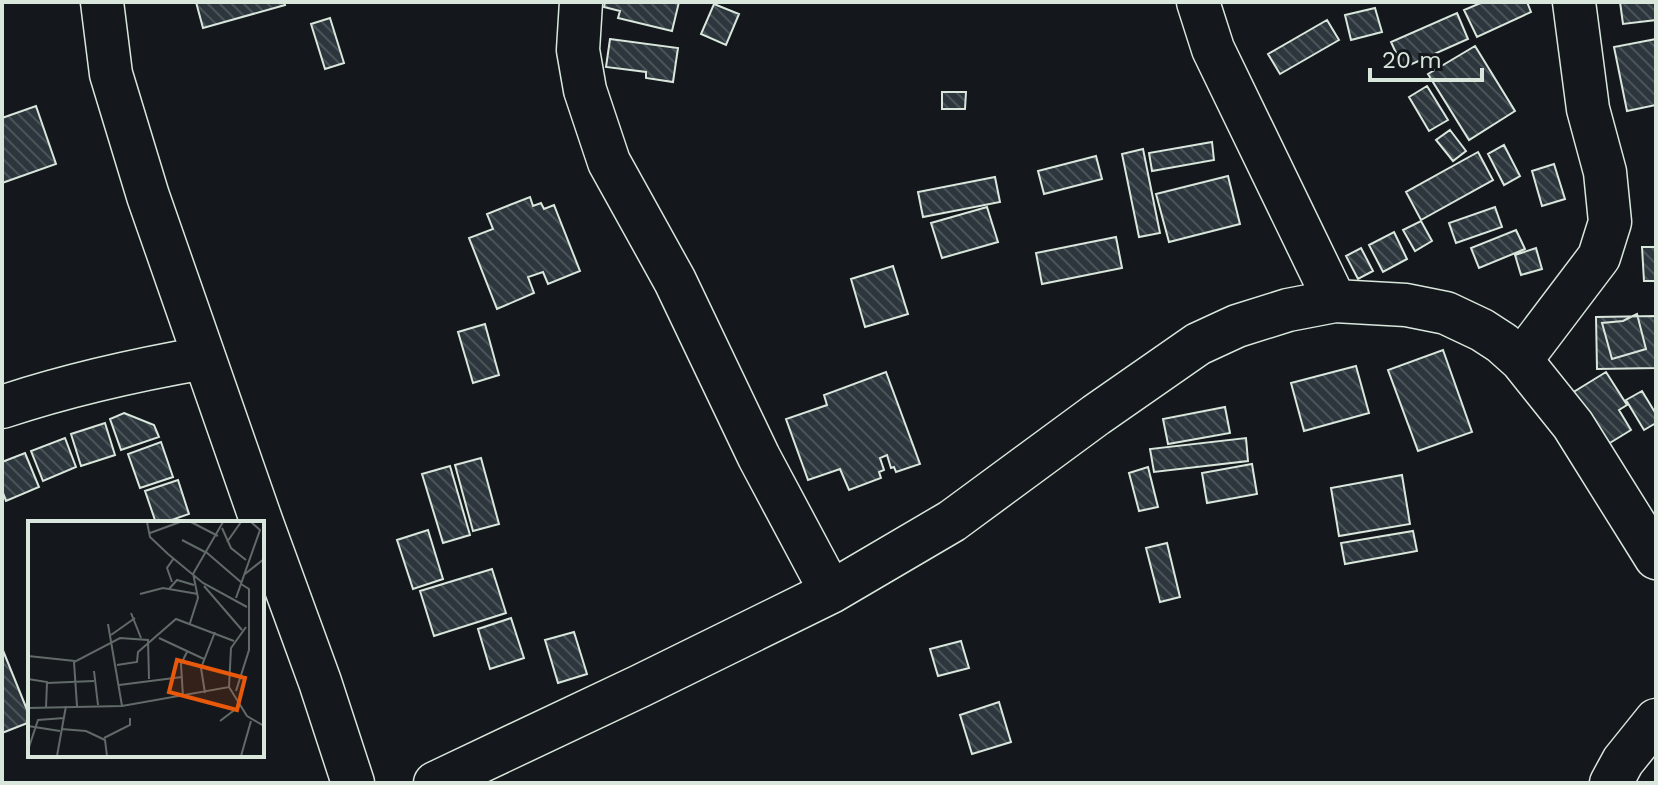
<svg xmlns="http://www.w3.org/2000/svg" width="1658" height="785" font-family="'Work Sans',sans-serif">
  <defs>
    <pattern id="building-back-hatch" width="6" height="6" patternUnits="userSpaceOnUse" patternTransform="scale(2)"><rect width="6" height="6" fill="#2c363c"/><path d="M-1 5l2 2M0 0l6 6M5-1l2 2" fill="none" stroke="#4a5358"/></pattern>
  </defs>
  <rect width="100%" height="100%" fill="#14181c"/>
  <path fill="url(#building-back-hatch)" stroke="#d8e6dc" stroke-width="2" d="M196,2H284L285,5L203,28Z
    M605,2H679L672,31L618,18L620,11L604,7Z
    M1483,2H1527L1531,12L1477,37L1464,10Z
    M1620,2H1656V20L1623,24Z
    M714,4L739,14L726,45L701,34Z
    M1375,8L1382,32L1351,40L1345,15Z
    M1457,13L1468,39L1403,68L1391,42Z
    M330,18L344,63L325,69L311,24Z
    M1327,20L1339,40L1280,74L1268,54Z
    M610,39L678,48L673,82L646,78V72L606,67Z
    M1656,39V105L1627,111L1614,47Z
    M1475,46L1515,111L1469,140L1428,74Z
    M1427,86L1448,120L1429,131L1409,97Z
    M942,92H966L965,109H942Z
    M36,106L56,164L2,183V118Z
    M1450,130L1466,151L1453,161L1436,140Z
    M1212,142L1214,160L1152,171L1149,153Z
    M1504,145L1520,176L1504,185L1488,154Z
    M1143,149L1160,233L1139,237L1122,154Z
    M1478,152L1493,180L1421,220L1406,192Z
    M1096,156L1102,179L1044,194L1038,171Z
    M1554,164L1565,199L1542,206L1532,171Z
    M1228,176L1240,224L1169,242L1156,194Z
    M995,177L1000,202L923,217L918,192Z
    M530,197L533,206L541,203L544,209L554,205L580,271L548,284L543,272L528,277L534,293L497,309L469,238L493,229L487,214Z
    M987,207L998,242L942,258L931,223Z
    M1495,207L1502,227L1456,243L1449,223Z
    M1421,221L1432,241L1415,251L1403,230Z
    M1516,230L1525,249L1479,268L1471,248Z
    M1394,232L1407,259L1383,272L1369,245Z
    M1116,237L1122,268L1042,284L1036,253Z
    M1642,247H1656V281H1644Z
    M1361,248L1373,271L1358,279L1346,256Z
    M1536,248L1542,269L1521,275L1515,255Z
    M893,266L908,314L865,327L851,279Z
    M1637,314L1646,349L1612,359L1602,323L1623,321Z
    M1656,316V368L1597,369L1596,317Z
    M485,324L499,375L473,383L458,332Z
    M1443,350L1472,432L1418,451L1388,370Z
    M1356,366L1369,413L1304,431L1291,383Z
    M886,372L920,464L896,472L894,467L891,468L887,455L880,458L884,470L879,472L881,478L849,490L840,469L808,480L786,419L827,405L824,395Z
    M1606,372L1627,405L1619,410L1631,430L1600,449L1567,396Z
    M1642,391L1656,414V423L1644,430L1626,400Z
    M1225,407L1230,433L1168,444L1163,419Z
    M124,413L154,425L159,437L121,450L110,419Z
    M105,423L115,455L81,466L71,434Z
    M65,438L76,467L43,481L31,451Z
    M1246,438L1248,461L1154,472L1150,449Z
    M161,442L173,477L140,488L128,454Z
    M25,453L39,487L6,501L2,490V462Z
    M481,458L499,524L473,531L455,465Z
    M1252,464L1257,494L1207,503L1202,473Z
    M450,466L470,535L443,543L422,474Z
    M1148,467L1158,507L1139,511L1129,473Z
    M1402,475L1410,524L1339,536L1331,488Z
    M178,480L189,514L163,523H156L145,491Z
    M428,530L443,579L413,589L397,540Z
    M1413,531L1417,551L1345,564L1341,543Z
    M1167,543L1180,597L1160,602L1146,548Z
    M492,569L506,613L434,636L420,591Z
    M511,618L524,658L490,669L478,629Z
    M574,632L587,674L558,683L545,640Z
    M961,641L969,668L938,676L930,649Z
    M2,648L30,717V722L2,733Z
    M999,702L1011,742L972,754L960,715Z"/>
  <g fill="none" stroke-linecap="round" stroke-linejoin="round">
    <g stroke="#d8e6dc" stroke-width="45">
      <path id="minor" d="M102,2L111,74L148,196L262,523
        M581,2L578,50L585,90L609,162L675,281L759,457L831,592
        M1198,2L1213,49L1335,301
        M1521,360L1599,257L1610,222L1605,172L1588,109L1574,2
        M2,407C68,385 135,370 204,358
        M262,523L320,682L353,783
        M435,783L640,686L831,592L952,521L1096,415L1198,344L1237,326L1288,310L1335,301L1406,305L1446,313L1482,330L1502,343L1521,360L1573,425L1656,558
        M1611,783L1623,761L1656,720"/>
    </g>
    <use href="#minor" stroke="#14181c" stroke-width="42"/>
  </g>
  <g transform="translate(28 521)">
    <rect width="236" height="236" fill="#14181c"/>
    <path fill="none" stroke="#626a69" stroke-width="2" d="M119,1L122,16L140,33L175,62L219,86M163,1L190,15M194,7L203,27L218,39M122,12L152,1M154,19L177,31M199,21L213,1M178,31L214,62M165,53L195,1M217,53L236,38M144,61L139,47L146,37M176,65L214,109M141,68L149,59L166,64M112,73L135,67L170,73M208,77L232,9L223,1M103,92L113,117M162,102L170,77L165,52M80,103L94,185M83,114L107,97M131,117L176,138M0,135L47,140M89,144L109,141L110,131L148,98L206,120M66,150L70,184M0,158L19,161L18,187M19,162L66,160M91,164L154,156M201,166L203,127L218,106M208,170L221,129V68L213,63M177,172L173,147L187,111M155,176L153,143L159,131M49,185L46,141L92,117L120,119L121,158M0,187L94,185L201,166L219,195L236,205M192,200L213,184M0,205L32,210M33,208L58,210L77,219L79,235M76,217L102,204V197M0,229L10,199L36,197M29,235L38,185M213,235L223,200"/>
    <path fill="#e8590c" fill-opacity="0.15" stroke="#e8590c" stroke-width="4" d="M149,139L217,157L209,189L141,171Z"/>
    <rect width="236" height="236" fill="none" stroke="#d8e6dc" stroke-width="4"/>
  </g>
  <rect width="1658" height="785" fill="none" stroke="#d8e6dc" stroke-width="8"/>
  <path d="M1370 68v12h112v-12" fill="none" stroke="#d8e6dc" stroke-width="4"/>
  <text x="1382" y="68" font-size="24" fill="#d8e6dc" stroke="#14181c" stroke-width="6" paint-order="stroke">20 m</text>
</svg>
